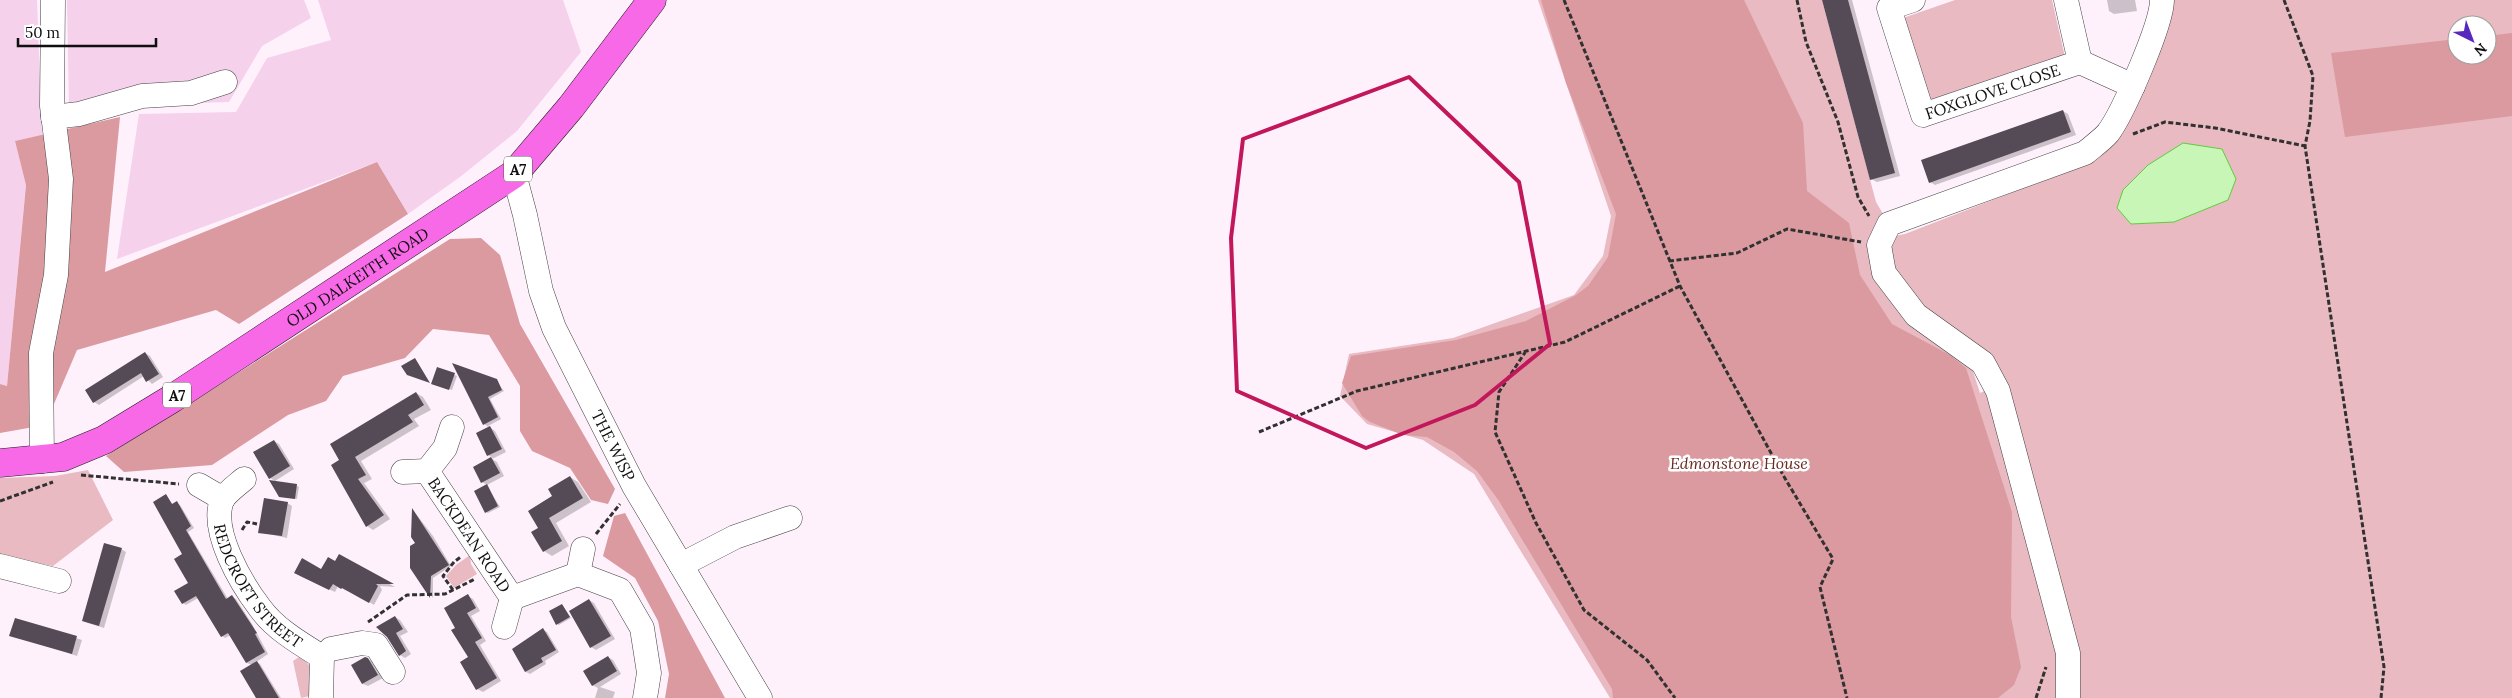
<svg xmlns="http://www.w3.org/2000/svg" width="2512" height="698" font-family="Lora,serif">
  <rect width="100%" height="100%" fill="#fff1fc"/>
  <path fill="#f5d1eb" d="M0,0H37L42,135L15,141L26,184L7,386L0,384Z
    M67,0H304L311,18L262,46L229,102L69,107Z
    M318,0H563L581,52L517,131L460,177L408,214L377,162L117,259L139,114L236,112L267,58L331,40Z"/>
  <path fill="#e9bac2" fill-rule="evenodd" d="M1538,0H1822L1876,202L1889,224L1883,238L1905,234L2078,167L2167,0H2512V698H1610L1474,474L1423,440L1367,424L1340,396L1349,354L1453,338L1574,295L1603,256L1611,216ZM2457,25H2487V55H2457ZM1966,350L1995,386L1980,393Z
    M1955,0H2052L2065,57L1930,104L1903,18Z
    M88,470L113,520L53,566L0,556V478L55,476Z
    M470,555L471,564L477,574L454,588L446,576L456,565Z
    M299,657C316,666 314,679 314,695L301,698L293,661Z"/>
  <path fill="#da9a9f" d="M1541,0H1744L1803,123L1807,191L1849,223L1860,275L1892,324L1950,355L1966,368L2012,512L2011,617L2021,667L2014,685L1998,698H1613L1612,689L1499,501L1477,471L1454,452L1427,437L1403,435L1370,422L1362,416L1342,383L1351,356L1456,340L1526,321L1576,295L1588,286L1608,257L1616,214L1566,83Z
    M2512,33V116L2345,137L2331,53L2457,39V55H2487V36Z
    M120,117L105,272L377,162L408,214L239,324L216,310L77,350L45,425L0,433V384L7,386L26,185L15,141Z
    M481,238L500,255L520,324L615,489L608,504L591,500L570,468L532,451L520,431V386L489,335L433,329L405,358L343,376L326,401L288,415L212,465L124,472L106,456L450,239Z
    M625,513L725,698H665L669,674L658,621L635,578L603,556L614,516Z"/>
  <path fill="#c7f6b6" stroke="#60cc3e" d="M2183,143L2222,149L2236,179L2228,200L2174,222L2131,224L2117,208L2123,190L2148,165Z"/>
  <path fill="#0003" d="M1823,0H1852L1900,176L1877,182L1871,179Z
    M2107,0H2135L2137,11L2114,14L2109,11Z
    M2063,111L2068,114L2076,135L1935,185L1930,182Z
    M145,353L150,356L163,377L152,384L144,376L99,405L94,402L86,390Z
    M454,366L496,381L504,391L490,399L501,419L488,426L495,431L506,452L492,459L497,462L504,476L487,485L482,482L474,467L493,458L488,455L478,434L490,428L484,424Z
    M438,368L457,376L452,390L435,384Z
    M416,393L423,397L431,410L414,419L419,426L361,461L372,479L364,483L390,519L373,530L367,526L341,460Z
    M274,441L279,444L294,469L275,481L270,478Z
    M570,477L578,482L591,502L556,523L569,546L552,556L544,551L540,528L554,497Z
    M296,485L299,487L297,499L283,497Z
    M487,486L500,507L488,513L486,512Z
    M166,496L173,505L177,503L180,505L194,528L188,532L228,599L232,597L236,599L252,624L268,654L256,662L260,664L281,698H258L252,665L247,663L231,635L225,638L222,636L198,598L186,605L183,603L190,583Z
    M287,503L292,506L287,538L260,532Z
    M413,510L433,536L451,566L433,578V598L411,567L416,544Z
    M121,549L126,552L104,628L88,623L83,621Z
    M339,555L395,587L380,586L382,590L374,605L348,589L347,591L338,586L335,592L300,576L322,571L335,563Z
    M468,596L473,599L480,611L471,616L486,641L480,645L501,681L483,692L477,689L469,658L457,628Z
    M589,600L594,603L615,639L596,650L591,647Z
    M562,605L571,618L559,625L557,624Z
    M395,617L400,620L408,632L400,636L411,654L405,658L400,655L388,637Z
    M543,630L547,632L559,652L545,661L546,664L530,674L526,672L513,649Z
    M11,635L76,638L82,640L77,656Z
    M608,657L613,660L621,674L600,687L615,692L613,698H595L598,688L592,685Z
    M368,659L373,662L383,678L368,686L363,684L353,666Z"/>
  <path fill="#544b57" d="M1822,0H1848L1895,173L1870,180Z
    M2063,110L2071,132L1929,183L1921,160Z
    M145,352L159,374L146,382L141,373L93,403L85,390Z
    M415,358L430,383L407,375L401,366Z
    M452,363L497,379L502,390L488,397L498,417L483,425Z
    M437,367L455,373L449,390L431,384Z
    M416,392L424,405L408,415L413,422L355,457L366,475L358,479L384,515L366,527L331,465L339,460L330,444Z
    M490,426L502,449L487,456L476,433Z
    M274,440L290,466L269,479L253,452Z
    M491,457L500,473L481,483L473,467Z
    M570,476L583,498L549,518L562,541L543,552L531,532L538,528L528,511L552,496L548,489Z
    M269,480L297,484L295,499L279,497Z
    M487,484L498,506L485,513L474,491Z
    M166,494L172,504L177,501L191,526L186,530L226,599L232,595L257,633L255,634L265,652L246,663L228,633L221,637L196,596L182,604L174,591L188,583L174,559L182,554L153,502Z
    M264,498L288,502L282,536L258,533Z
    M412,508L449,565L431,576L430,598L410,568V546L415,543L411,537Z
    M104,543L122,548L99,626L82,621Z
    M339,554L394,584H376L378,586L369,603L342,588L341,589L333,584L329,590L294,573L302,558L321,569L328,557L335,561Z
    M468,594L476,608L467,613L482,638L475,642L497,678L476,690L460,662L468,657L451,630L455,628L444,608Z
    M589,599L611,636L590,648L569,611Z
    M562,604L570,617L556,625L549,611Z
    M395,616L403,629L396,633L406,651L399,656L387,637L376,627Z
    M15,618L77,636L72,654L9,636Z
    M543,628L556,650L541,658L543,662L525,672L512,649Z
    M608,656L617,671L592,686L583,671Z
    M365,657L368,658L378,675L362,684L351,665Z
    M257,661L279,698H256L240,671Z"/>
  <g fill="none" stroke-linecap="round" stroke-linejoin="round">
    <g stroke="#424242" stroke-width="25">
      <g id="minor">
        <path id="s1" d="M1913,0L1889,8L1923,115L2080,62L2133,86"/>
        <path d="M2066,0L2080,62"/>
        <path d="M53,117L79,114L142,96L191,93L225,82"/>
        <path id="s2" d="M514,174L525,215L541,291L554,328L634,486L760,698"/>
        <path id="s3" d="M452,427L445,448L427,471L512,598L578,574L620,590L642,628L649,673L645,698"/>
        <path d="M42,461L41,353L56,275L61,179L52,106L53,0"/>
        <path d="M403,472L427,471"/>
        <path id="s4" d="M244,479C237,485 226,493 222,500C210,531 241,583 260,608C275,629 301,644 322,657L321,698"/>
        <path d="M199,485L223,499"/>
        <path d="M681,565L735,537L790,518"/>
        <path d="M0,566L59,581"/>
        <path d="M578,574L583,549"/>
        <path d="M504,627L512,598"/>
        <path d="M331,649L362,643L376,645L393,672"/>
        <path d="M2068,698V653L1998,391L1983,363L1916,315L1884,273L1879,245L1889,224L2085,153C2092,147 2102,140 2108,133C2123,113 2162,24 2162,0"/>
      </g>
    </g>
    <g stroke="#202020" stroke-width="29">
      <g id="major">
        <path id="s5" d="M0,463L63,457L104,440L173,398L514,174L571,107L652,0"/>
      </g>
    </g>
    <path stroke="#313131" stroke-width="3" stroke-dasharray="5 2.5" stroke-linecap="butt" d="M1564,0L1680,286L1783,475L1833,559L1820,587L1847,698
      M1797,0L1806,42L1838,122L1858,197L1869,216
      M2284,0L2313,76L2310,121L2305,146L2384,667L2381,698
      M2133,134L2165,122L2215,128L2305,146
      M1669,261L1737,253L1787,229L1861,242
      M1526,351L1499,392L1495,432L1536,523L1584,610L1647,660L1675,698
      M1259,432L1357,391L1565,342L1680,286
      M81,475L179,484
      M0,501L53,482
      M242,530L247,522L257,524
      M596,534L620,504
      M453,590L443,576L454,562L462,556
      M368,622L407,595L445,594L475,579
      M2036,698L2046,667"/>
    <use href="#minor" stroke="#fff" stroke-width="24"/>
    <use href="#major" stroke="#f769e6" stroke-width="28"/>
  </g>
  <path fill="none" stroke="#c2185b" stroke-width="4" stroke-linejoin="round" d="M1409,77L1519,182L1550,344L1475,405L1366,448L1237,391L1231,238L1243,139Z"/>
  <g text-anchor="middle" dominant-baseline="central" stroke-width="5" stroke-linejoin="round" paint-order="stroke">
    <g fill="#fff" stroke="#575757" stroke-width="1">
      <rect x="504" y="156.5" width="28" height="25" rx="4"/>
      <rect x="163" y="382.5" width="28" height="25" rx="4"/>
    </g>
    <g font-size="15" font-weight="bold" fill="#0f0f0f">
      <text x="518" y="169">A7</text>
      <text x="177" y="395">A7</text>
    </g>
    <g font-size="16" fill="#0f0f0f" stroke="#fff">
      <text stroke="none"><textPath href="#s1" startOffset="211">FOXGLOVE CLOSE</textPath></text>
      <text stroke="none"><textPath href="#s5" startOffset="409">OLD DALKEITH ROAD</textPath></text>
      <text stroke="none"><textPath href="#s2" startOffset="291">THE WISP</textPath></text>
      <text stroke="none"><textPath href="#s3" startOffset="128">BACKDEAN ROAD</textPath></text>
      <text stroke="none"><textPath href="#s4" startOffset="129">REDCROFT STREET</textPath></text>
    </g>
    <g font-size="16" font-style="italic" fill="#672a1f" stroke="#fff">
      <text x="1739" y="463">Edmonstone House</text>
    </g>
  </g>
  <g transform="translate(2472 40) rotate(138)"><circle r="24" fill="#ffffff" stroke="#9f9f9f"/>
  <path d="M0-4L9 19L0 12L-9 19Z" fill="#5728be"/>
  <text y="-8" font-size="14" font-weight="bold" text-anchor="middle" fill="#0f0f0f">N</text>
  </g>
  <path d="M18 38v8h138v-8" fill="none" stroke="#0f0f0f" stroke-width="2.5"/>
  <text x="25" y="38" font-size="15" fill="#0f0f0f" stroke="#ffffff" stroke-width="4" paint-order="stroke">50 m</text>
</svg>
